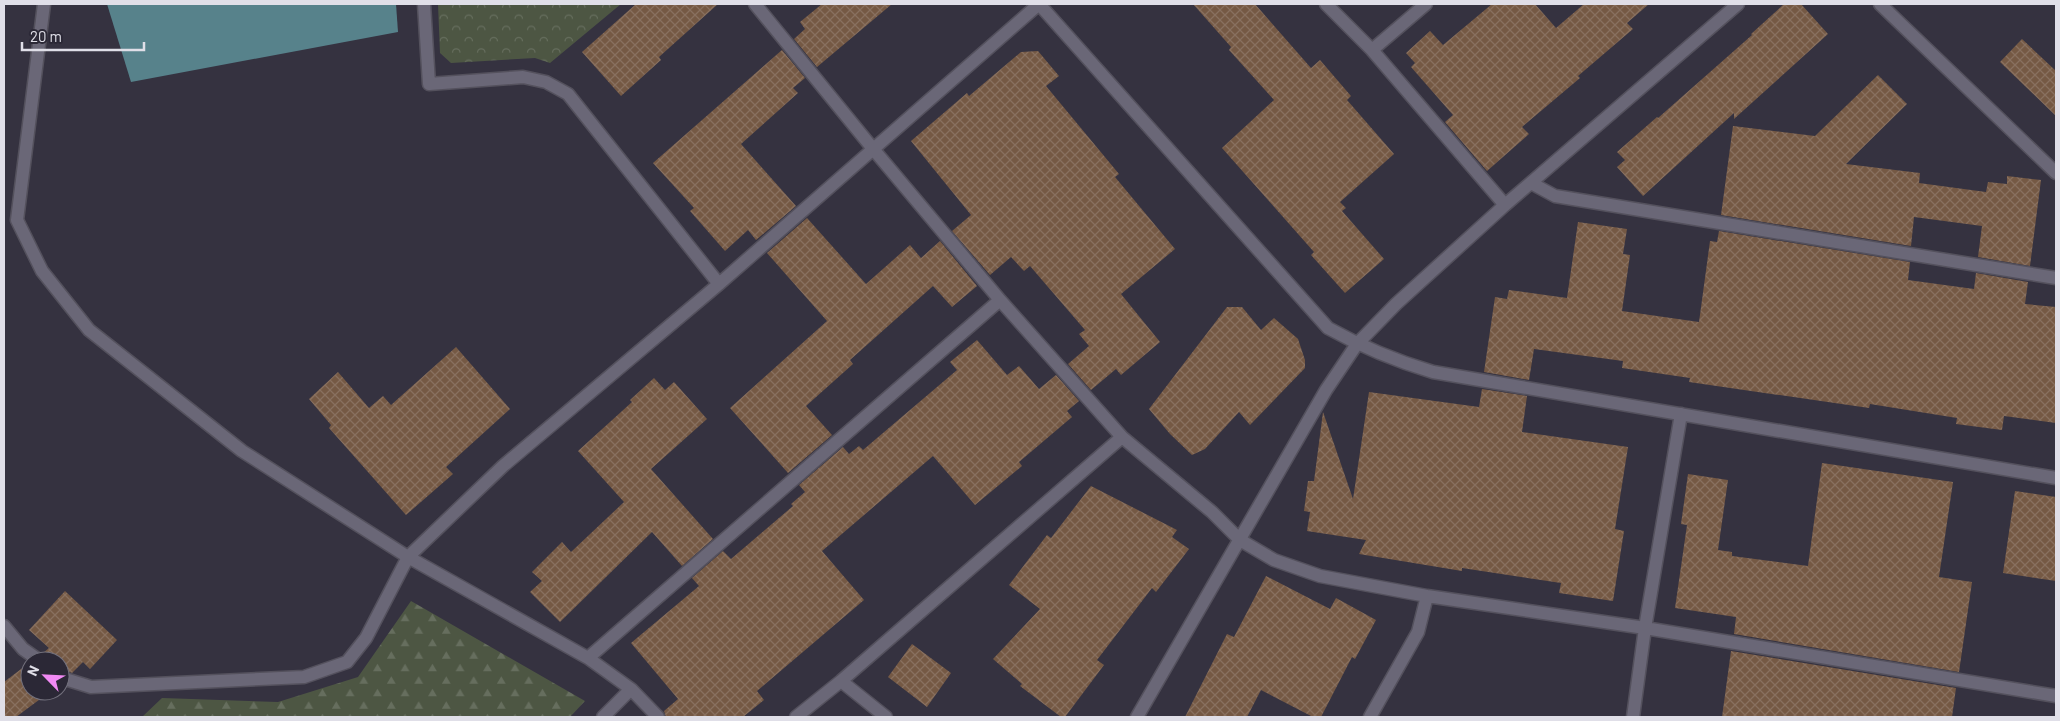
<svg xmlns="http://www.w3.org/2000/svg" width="2060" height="721" font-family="Barlow,sans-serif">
  <defs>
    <pattern id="forest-firs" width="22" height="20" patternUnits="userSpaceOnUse" patternTransform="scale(1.25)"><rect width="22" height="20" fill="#4d5643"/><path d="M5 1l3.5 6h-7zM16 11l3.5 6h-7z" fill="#666e5e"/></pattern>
    <pattern id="park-crowns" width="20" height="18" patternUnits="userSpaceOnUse" patternTransform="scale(1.25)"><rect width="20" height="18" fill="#4d5643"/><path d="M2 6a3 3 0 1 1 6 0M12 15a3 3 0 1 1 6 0" fill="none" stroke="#666e5e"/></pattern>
    <pattern id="building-cross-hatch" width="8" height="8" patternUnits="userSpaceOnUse" patternTransform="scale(1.25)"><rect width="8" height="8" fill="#755944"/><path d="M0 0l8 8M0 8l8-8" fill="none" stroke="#88705f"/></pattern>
  </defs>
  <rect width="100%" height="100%" fill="#353240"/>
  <path fill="url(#forest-firs)" d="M411,601L585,701L570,717H142L162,698L278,702L358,677Z"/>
  <path fill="url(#park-crowns)" d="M438,4H621L550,63L535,58L451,63L440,53Z"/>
  <path fill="#57828b" d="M107,4H396L398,32L131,82Z"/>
  <path fill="url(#building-cross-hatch)" d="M636,4H718L659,57L661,60L621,96L582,52Z
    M822,4H892L817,67L794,39L805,29L800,22Z
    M1193,4H1255L1311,68L1320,60L1351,96L1347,100L1394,154L1340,202L1346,208L1342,211L1384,259L1345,293L1311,255L1314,252L1222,148L1274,100L1229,50L1231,47Z
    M1492,4H1535L1556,28L1584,4H1649L1627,23L1633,29L1578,76L1580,78L1522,127L1529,134L1487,171L1445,122L1453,115L1411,67L1415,63L1406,53L1430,31L1443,45Z
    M1784,4H1801L1828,34L1734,119V113L1643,196L1617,167L1625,160L1617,152L1657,117L1658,118L1752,35L1751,34Z
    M2022,39L2056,71V116L2000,62Z
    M782,50L805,78L793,88L798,93L741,144L796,206L756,240L748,230L725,251L690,211L694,208L653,163Z
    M1038,51L1059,76L1046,86L1119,174L1115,177L1175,249L1121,294L1160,342L1121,375L1116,369L1091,390L1068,364L1089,346L1079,334L1085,330L1030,266L1024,271L1011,257L990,275L952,231L971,215L911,141L967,93L969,96L1021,52Z
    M1878,75L1907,104L1846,164L1920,173L1919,183L1986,192L1988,182L2007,184V176L2041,180L2030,266L1978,257L1982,226L1914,217L1911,246L1721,215L1733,126L1815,136Z
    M807,218L866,284L910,245L921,258L940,241L977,286L952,307L933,286L850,360L853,364L806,406L832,435L788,473L730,408L827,321L767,253Z
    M1578,222L1627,229L1623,254L1630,255L1622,311L1699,322L1710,241L1717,242L1719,231L1910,262L1908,280L1974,289L1976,273L2028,282L2025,304L2056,307V423L2004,416L2002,430L1956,424L1957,418L1870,404L1869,408L1689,382L1690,378L1622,368L1623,361L1534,349L1529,380L1484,372L1495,297L1507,299L1509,290L1567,298Z
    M1227,307H1242L1261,330L1274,318L1298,339L1305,360V368L1250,425L1239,412L1205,449L1192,455L1170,434L1149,409Z
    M977,340L1007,375L1019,366L1039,389L1056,375L1079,401L1067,411L1072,417L1019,462L1022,466L975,505L933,456L822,551L864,600L757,691L764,700L743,717H666L664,711L678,699L631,643L699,586L692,578L723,551L731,559L793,506L791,504L805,492L799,485L843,447L849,454L859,446L863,450L957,370L950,362Z
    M456,347L510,409L446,467L453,474L406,515L329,428L331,425L309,399L338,372L369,408L383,396L391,405Z
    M654,378L665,390L674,382L707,419L651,469L713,539L682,566L652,532L560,622L530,592L542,581L532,572L562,542L571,552L624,502L578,451L632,402L630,400Z
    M1482,389L1527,396L1522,432L1628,447L1615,529L1624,531L1613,601L1559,593L1561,583L1462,568V571L1359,554L1366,540L1307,531L1310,512L1304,511L1308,481H1314L1323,412L1353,499L1369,392L1479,407Z
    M1822,463L1953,482L1939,577L1972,582L1959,672L1734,634L1736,617L1675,608L1687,525L1681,524L1688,474L1728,480L1718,550L1732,552V556L1808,566Z
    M1091,486L1177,530L1172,537L1189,549L1156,592L1152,588L1097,660L1104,665L1065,717H1061L1020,686L1022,684L993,659L1040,609L1009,585L1047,535L1051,538Z
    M2015,491L2056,497V581L2003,573Z
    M1266,576L1330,609L1336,598L1376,620L1355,659L1352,657L1321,717H1313L1261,690L1247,717H1185L1227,634L1234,637Z
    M65,591L117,640L90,669L83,662L72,673L60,668V661H48L43,653L49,648L29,630Z
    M912,644L951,673L927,707L888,677Z
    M1731,651L1956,688L1952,717H1722Z
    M29,663L30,691H51L16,717H4V682Z"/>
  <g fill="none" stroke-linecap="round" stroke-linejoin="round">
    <g stroke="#54515d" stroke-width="15">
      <path id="minor" d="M44,4L17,220L42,271L89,330L242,451L408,557L588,658L631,689L658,717
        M424,4L429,84L523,77L546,82L568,94L719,284
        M755,4L874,150L1000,300L1122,437L1212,512L1240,540L1274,560L1320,576L1427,596L1645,628L2056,696
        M1039,4L1328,328C1362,347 1396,361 1433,372L2056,478
        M1326,4L1372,50L1505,205
        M1880,4L2056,173
        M1372,50L1426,4
        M1531,183L1555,196L2056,278
        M4,626L23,649L40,661
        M588,658L1000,300
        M60,676L65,679L91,687L304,677L347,662L366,638L408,557L503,466L719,284L1039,4
        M841,681L886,717
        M603,717L631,689
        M796,717L841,681L1122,437
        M1137,717L1326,390L1357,344L1396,304L1505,205L1738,4
        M1370,717L1418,632L1427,596
        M1633,717L1645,628L1681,414"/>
    </g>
    <use href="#minor" stroke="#6a6777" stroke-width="12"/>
  </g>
  <rect width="2060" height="721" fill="none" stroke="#e0dfe8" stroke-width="10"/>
  <g transform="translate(45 676) rotate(294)"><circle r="24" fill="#2b2836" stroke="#73717d"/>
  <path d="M0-4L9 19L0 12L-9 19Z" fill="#f18af4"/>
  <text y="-8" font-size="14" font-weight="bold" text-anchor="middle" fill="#e0dfe8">N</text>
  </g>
  <path d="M22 42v8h122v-8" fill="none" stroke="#e0dfe8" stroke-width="2.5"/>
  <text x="30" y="42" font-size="15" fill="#e0dfe8" stroke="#2b2836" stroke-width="4" paint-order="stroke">20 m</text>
</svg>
